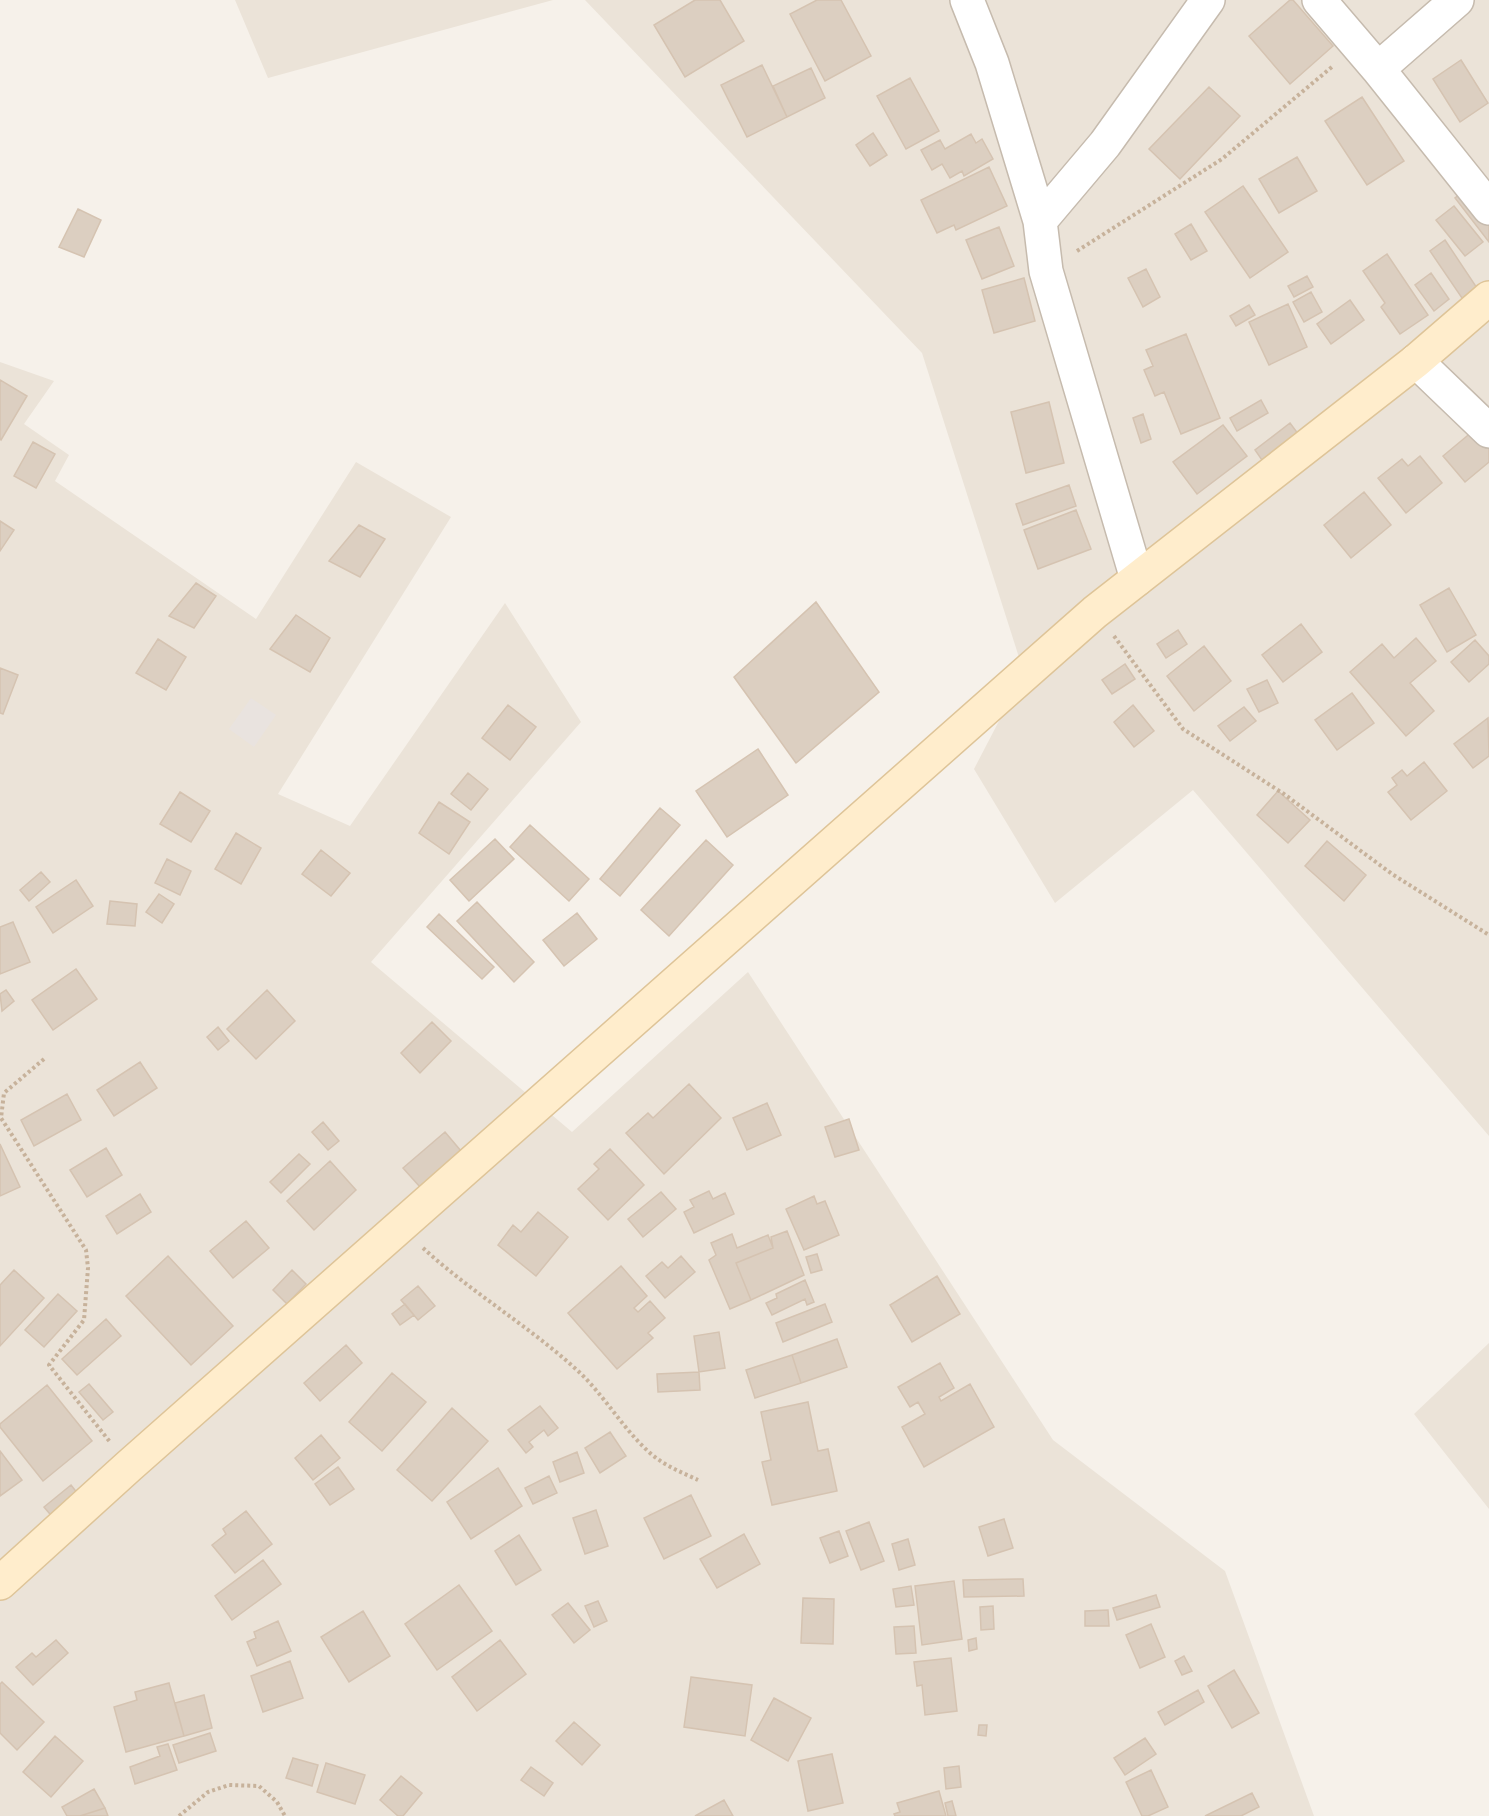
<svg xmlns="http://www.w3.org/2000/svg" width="1489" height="1816" font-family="Signika,sans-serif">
  <rect width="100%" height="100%" fill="#f6f1ea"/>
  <path fill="#ebe3d8" d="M235,0H553L268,78Z
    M585,0H1489V1136L1193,790L1055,903L974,769L1024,673L922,353Z
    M0,362L54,381L24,424L69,455L55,481L256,619L356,462L451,517L278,794L350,826L505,603L581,722L371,962L572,1132L748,972L1053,1440L1225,1571L1314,1816H0Z
    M1489,1343V1509L1414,1414Z"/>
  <path fill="#e9e3df" d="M251,698L276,715L254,747L229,729Z"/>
  <path fill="#dccfc1" stroke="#d5c3b1" stroke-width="1.5" d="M695,0H720L744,41L685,77L654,25Z
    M817,0H841L871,56L825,81L790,14Z
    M1290,0H1293L1333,46L1290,84L1249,36Z
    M1461,60L1488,103L1460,122L1433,79Z
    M762,65L787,117L747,137L721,85Z
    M811,68L825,98L787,117L773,86Z
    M910,78L939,131L906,149L877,96Z
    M1209,87L1240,116L1180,179L1149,149Z
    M1362,97L1404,161L1367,185L1325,121Z
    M873,133L887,155L870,166L856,145Z
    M971,134L976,143L982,139L993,159L964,176L962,171L950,178L942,164L932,170L921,150L940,140L945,149Z
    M1297,157L1317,191L1279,213L1259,179Z
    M989,167L1007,206L956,230L954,225L937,233L921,200Z
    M1243,186L1288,252L1250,278L1205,212Z
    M1468,188L1489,215V242L1455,198Z
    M1454,206L1483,242L1465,256L1436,220Z
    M78,209L101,220L84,257L59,247Z
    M1191,224L1207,251L1191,260L1175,234Z
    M999,227L1014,266L982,279L966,240Z
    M1445,240L1477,288L1462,298L1430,251Z
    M1387,254L1428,315L1400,334L1381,307L1385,303L1363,271Z
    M1146,269L1160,297L1143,307L1128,278Z
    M1431,273L1449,299L1434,311L1415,285Z
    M1307,276L1313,287L1294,297L1288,286Z
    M1024,278L1035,321L994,333L982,290Z
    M1311,292L1322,312L1304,322L1293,302Z
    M1350,300L1364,320L1331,344L1317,324Z
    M1288,304L1307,347L1269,365L1249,322Z
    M1249,305L1255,315L1236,326L1230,316Z
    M1186,334L1220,418L1181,434L1164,392L1155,396L1144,370L1153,366L1146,350Z
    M0,380L27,396L1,440L0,439Z
    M1261,400L1268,413L1237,431L1230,418Z
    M1049,402L1064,463L1026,473L1011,412Z
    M1143,414L1151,439L1141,443L1133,418Z
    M1290,423L1299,435L1264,463L1255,450Z
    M1223,425L1247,456L1197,494L1173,462Z
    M1479,426L1489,438V462L1465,482L1443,456Z
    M33,442L55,454L36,488L14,476Z
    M1420,456L1442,483L1406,513L1378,478L1402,459L1408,466Z
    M1069,485L1076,506L1023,525L1016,504Z
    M1364,492L1391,525L1351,558L1324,525Z
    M1076,510L1091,549L1038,569L1024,530Z
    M0,521L14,530L0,551Z
    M359,525L385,539L360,577L329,561Z
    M196,583L216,596L194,628L169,616Z
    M1449,588L1476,635L1447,652L1420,605Z
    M816,602L879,692L796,763L734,677Z
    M296,615L330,638L310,672L270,649Z
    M1301,624L1322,652L1283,682L1262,655Z
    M1178,630L1187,644L1166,658L1157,644Z
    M1416,638L1436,661L1410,683L1434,711L1406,736L1350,672L1382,644L1394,658Z
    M158,639L186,657L166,690L136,673Z
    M1475,640L1489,656V664L1469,682L1451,662Z
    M1204,646L1231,681L1194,711L1167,676Z
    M1125,664L1135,679L1112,694L1102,680Z
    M0,668L18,675L3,714L0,713Z
    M1267,680L1278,703L1259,712L1247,689Z
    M1352,693L1374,723L1337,750L1315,720Z
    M508,705L536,727L510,760L482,738Z
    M1133,705L1154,731L1134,747L1114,722Z
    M1244,707L1256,721L1230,741L1218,726Z
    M1488,718L1489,756L1473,768L1454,744Z
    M758,749L788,795L727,837L696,791Z
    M1424,762L1447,791L1411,820L1388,792L1397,785L1392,778L1402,770L1407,776Z
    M468,773L488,789L471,810L451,794Z
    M1278,791L1310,820L1288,843L1257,815Z
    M180,792L210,811L191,842L160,824Z
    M439,802L470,822L449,854L419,833Z
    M660,808L680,825L620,896L600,879Z
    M530,825L589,879L569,901L510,847Z
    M236,833L261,848L241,884L215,869Z
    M495,839L514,859L469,901L450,880Z
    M706,840L733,865L669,936L641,910Z
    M1327,841L1366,875L1344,901L1305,866Z
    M321,850L350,873L331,896L302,874Z
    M167,859L191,871L180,895L155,883Z
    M41,872L50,882L29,901L20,890Z
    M76,880L93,906L53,933L36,907Z
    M159,894L174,904L162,923L146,912Z
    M110,901L137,904L135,926L107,924Z
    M477,902L534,962L514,982L457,921Z
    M577,913L597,939L564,966L543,940Z
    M439,914L494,967L482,979L427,927Z
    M13,922L30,962L0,974V927Z
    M76,969L97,999L53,1030L32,1000Z
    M6,990L14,1001L2,1011L0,994Z
    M267,990L295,1021L256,1059L227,1029Z
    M432,1022L451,1041L420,1073L401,1053Z
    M218,1027L229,1041L218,1050L207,1037Z
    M140,1062L157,1088L114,1116L97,1090Z
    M689,1084L721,1118L664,1174L626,1133L648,1113L653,1118Z
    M67,1094L81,1120L34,1146L21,1120Z
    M767,1103L781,1135L747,1150L733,1118Z
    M849,1119L859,1150L835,1157L825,1127Z
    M323,1122L339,1141L328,1150L312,1132Z
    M445,1132L461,1151L420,1187L403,1168Z
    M0,1144L20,1187L0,1196Z
    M106,1148L122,1175L87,1197L70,1170Z
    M610,1149L644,1185L608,1220L578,1189L599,1169L594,1164Z
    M299,1154L310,1164L281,1193L270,1182Z
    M330,1161L356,1190L314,1230L287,1201Z
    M709,1191L713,1199L725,1193L734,1214L694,1233L684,1212L694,1207L690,1200Z
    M661,1192L676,1209L643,1237L628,1219Z
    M140,1194L151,1212L117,1234L106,1216Z
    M814,1196L817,1204L825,1201L839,1235L804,1250L786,1209Z
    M538,1212L568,1237L536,1276L498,1245L513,1225L521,1232Z
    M246,1221L269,1248L233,1278L210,1251Z
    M787,1231L804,1275L751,1300L736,1263L773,1248L771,1237Z
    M732,1234L737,1248L768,1235L773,1248L736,1263L751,1300L730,1309L709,1260L716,1255L711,1243Z
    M817,1254L822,1270L811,1273L806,1257Z
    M168,1256L233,1326L191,1365L126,1296Z
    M681,1256L695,1272L665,1298L646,1276L662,1262L668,1268Z
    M621,1266L647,1296L634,1308L638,1312L650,1301L665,1318L648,1333L653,1338L617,1369L568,1313Z
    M14,1270L44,1298L0,1346V1285Z
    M292,1270L306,1284L287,1304L273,1290Z
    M937,1276L960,1314L912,1342L890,1305Z
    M805,1280L814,1302L807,1305L805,1299L772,1315L766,1303L777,1298L776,1294Z
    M418,1286L435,1306L418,1320L401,1300Z
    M58,1294L77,1311L44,1347L25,1330Z
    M405,1304L414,1315L400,1325L392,1314Z
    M825,1304L832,1322L783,1342L776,1323Z
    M106,1319L121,1336L77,1375L62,1359Z
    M719,1332L725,1368L699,1372L694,1336Z
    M837,1339L847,1367L801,1383L792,1355Z
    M346,1345L362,1363L320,1401L304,1383Z
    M792,1355L801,1383L755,1398L746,1370Z
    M940,1363L954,1388L939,1397L941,1401L970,1384L994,1427L924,1467L902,1427L925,1414L918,1402L910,1407L898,1387Z
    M699,1372L700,1390L658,1392L657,1374Z
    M392,1373L426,1402L382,1451L349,1422Z
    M89,1384L113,1412L103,1420L79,1392Z
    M47,1385L92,1441L43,1481L0,1427V1424Z
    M808,1402L818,1451L828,1449L837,1491L772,1505L762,1462L771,1460L761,1412Z
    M540,1406L558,1428L548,1436L544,1430L529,1442L533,1447L526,1453L508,1430Z
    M452,1408L488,1441L432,1501L397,1470Z
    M610,1432L626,1456L600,1473L585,1448Z
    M321,1435L340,1458L313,1480L295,1458Z
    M0,1451L22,1480L0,1496Z
    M577,1452L584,1473L560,1482L553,1462Z
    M338,1467L354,1489L330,1505L315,1484Z
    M498,1468L522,1506L471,1539L447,1502Z
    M549,1476L557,1493L533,1504L525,1488Z
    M71,1485L82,1499L55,1520L44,1507Z
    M691,1495L711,1536L664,1559L644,1518Z
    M596,1510L608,1546L585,1554L573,1518Z
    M246,1511L272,1544L235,1573L212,1545L226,1534L223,1529Z
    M1004,1519L1013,1548L988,1556L979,1527Z
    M869,1522L884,1561L861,1570L846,1531Z
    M839,1531L848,1556L830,1563L820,1538Z
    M744,1534L760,1564L717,1588L700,1559Z
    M519,1535L541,1570L516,1585L495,1551Z
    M908,1539L915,1565L899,1570L892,1544Z
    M263,1560L281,1584L232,1620L215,1596Z
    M1023,1579L1024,1596L964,1597L963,1580Z
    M954,1581L962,1639L922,1645L915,1586Z
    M459,1585L492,1631L437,1670L405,1624Z
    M911,1586L914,1605L896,1607L893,1589Z
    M1156,1595L1160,1607L1117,1620L1113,1608Z
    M803,1598L834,1599L833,1644L801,1643Z
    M598,1601L607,1621L594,1627L585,1606Z
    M568,1603L590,1630L574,1643L552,1615Z
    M993,1606L994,1629L981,1630L980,1607Z
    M1108,1610L1109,1626H1085V1611Z
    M363,1611L390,1656L349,1682L321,1637Z
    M278,1621L291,1651L257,1666L247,1642L256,1638L254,1632Z
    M1151,1624L1165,1657L1140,1668L1126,1635Z
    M914,1626L916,1653L896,1654L894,1627Z
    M976,1638L977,1649L969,1651L968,1640Z
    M56,1640L68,1653L33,1685L16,1667L32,1653L36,1657Z
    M500,1640L526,1674L477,1711L452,1677Z
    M1184,1656L1192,1671L1182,1675L1175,1661Z
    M951,1658L957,1711L925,1715L922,1685L917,1686L914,1662Z
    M290,1661L303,1698L263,1712L251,1676Z
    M1234,1670L1259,1713L1232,1728L1208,1686Z
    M691,1677L752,1685L745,1736L684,1727Z
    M2,1682L44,1722L17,1750L0,1733V1684Z
    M169,1683L184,1736L126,1752L114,1707L137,1700L135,1692Z
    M1198,1690L1204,1702L1165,1725L1158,1712Z
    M204,1695L212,1728L184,1736L175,1703Z
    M774,1698L811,1718L788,1761L751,1740Z
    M574,1722L600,1745L582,1765L556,1741Z
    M979,1725H987L986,1736L978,1735Z
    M210,1733L216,1751L179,1763L173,1745Z
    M55,1736L83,1761L51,1797L23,1772Z
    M1145,1738L1156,1754L1125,1775L1114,1758Z
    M168,1744L177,1770L135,1784L130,1767L160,1756L157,1747Z
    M832,1754L843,1803L808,1811L798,1761Z
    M293,1758L318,1765L312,1786L286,1778Z
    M326,1763L365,1775L355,1804L317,1792Z
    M959,1766L961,1787L946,1789L944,1768Z
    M531,1767L553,1783L544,1796L521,1780Z
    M1151,1770L1168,1807L1148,1816H1142L1126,1782Z
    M401,1776L422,1793L403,1816H398L380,1800Z
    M94,1789L105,1808L80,1816H67L62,1807Z
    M939,1791L946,1816H895L894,1814L900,1812L897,1803Z
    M1252,1793L1259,1807L1241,1816H1205Z
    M724,1800L733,1816H695Z
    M952,1801L956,1816H948L945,1803Z
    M105,1808L108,1816H80Z"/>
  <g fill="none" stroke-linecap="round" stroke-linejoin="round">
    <g stroke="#c6bbae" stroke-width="36">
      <path id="street" d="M967,0L992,63L1040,221L1046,271L1137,579
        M1319,0L1378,69L1489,208
        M1378,69L1457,0
        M1040,221L1105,144L1208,0
        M1416,361L1489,431"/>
    </g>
    <g stroke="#dec498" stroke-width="36">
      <path id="secondary" d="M0,1583L129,1466L1095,612L1416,361L1489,298"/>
    </g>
    <path stroke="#c7b29b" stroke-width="4" stroke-dasharray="3 3" stroke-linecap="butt" d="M1077,251L1222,159L1333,66
      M1114,636L1183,729L1284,794L1392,874L1489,935
      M44,1059L4,1093L1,1118L86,1250L88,1268L84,1320L49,1365L110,1442
      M423,1248C472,1293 529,1326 578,1371C604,1395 623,1429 650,1453C665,1466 681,1472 698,1480
      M179,1816L208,1792L229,1785L259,1786L277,1802L285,1816"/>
    <use href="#street" stroke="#fff" stroke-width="33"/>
    <use href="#secondary" stroke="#ffedcc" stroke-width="33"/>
  </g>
</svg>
